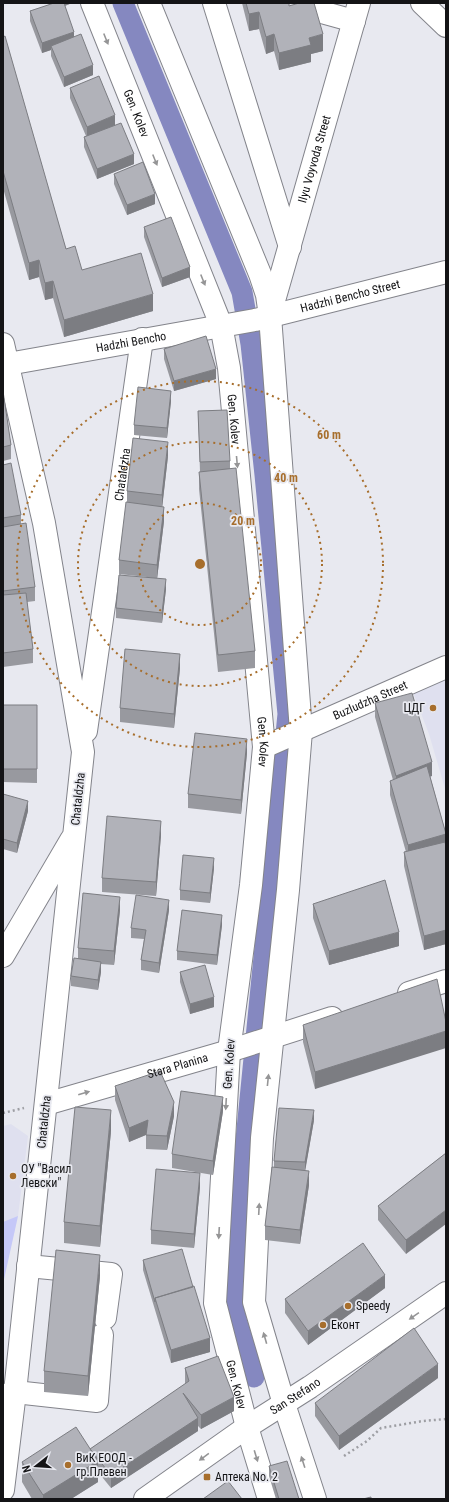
<svg xmlns="http://www.w3.org/2000/svg" width="449" height="1502" font-family="'Roboto Condensed',sans-serif">
  <rect width="100%" height="100%" fill="#e8e9f0"/>
  <path fill="#dfe0ef" d="M446,667V792L429,734L409,682Z
    M11,1124L28,1136L18,1216L3,1281V1126Z"/>
  <path fill="#c5c8f8" d="M18,1216L3,1284V1222Z"/>
  <g fill="none" stroke-linecap="round" stroke-linejoin="round">
    <path stroke="#8588c0" stroke-width="21" d="M123,3L242,292L251,344L265,475L288,714L243,1170L236,1319L254,1377"/>
    <g stroke="#83848b" stroke-width="24">
      <g id="minor">
        <path id="s1" d="M92,3L221,325L229,368L264,747L251,885L229,1051L215,1303L247,1427L269,1499"/>
        <path d="M149,3L260,274L267,295L270,316L301,731L288,890L262,1138L254,1302L284,1404L315,1499"/>
        <path d="M214,3L290,247"/>
        <path d="M306,3L325,13L354,21"/>
        <path d="M422,3L446,26"/>
        <path id="s2" d="M271,311L359,3"/>
        <path d="M3,344L44,523L83,752L15,1392L3,1490"/>
        <path id="s3" d="M8,364L255,320L446,272"/>
        <path id="s4" d="M86,731L142,339"/>
        <path id="s5" d="M264,747L446,667"/>
        <path d="M3,956L71,840"/>
        <path d="M409,993L446,981"/>
        <path id="s6" d="M46,1104L229,1051L332,1018"/>
        <path d="M28,1266L111,1274L105,1318"/>
        <path d="M3,1396L15,1392L97,1401L102,1335"/>
        <path id="s7" d="M145,1499L247,1427L310,1387L446,1293"/>
      </g>
    </g>
    <path stroke="#9d9ea3" stroke-width="2.5" stroke-dasharray="2 3" stroke-linecap="butt" d="M3,1113L24,1108
      M344,1456L367,1441L381,1428L423,1421L446,1419"/>
    <use href="#minor" stroke="#fff" stroke-width="22"/>
  </g>
  <path fill="#98999f" d="M48,3H72L65,6L74,37L93,75L64,87L51,56V50L42,53L30,21V11L49,5Z
    M242,3H289V6L323,51L311,54V62L279,70L274,51L266,54L259,29L249,31Z
    M3,37L66,249L82,270L153,311L64,337L53,298L45,300L39,277L29,280L3,188Z
    M70,88L115,125L134,164L97,179L84,147V137L86,136L70,98Z
    M114,174L155,204L127,215L114,184Z
    M144,227L190,277L162,287L144,237Z
    M164,349L216,379L174,391L164,359Z
    M3,391L11,445V459L3,461Z
    M171,401L167,438L134,435V425Z
    M198,411L230,461V469L255,651V668L218,672L199,489V472H200Z
    M168,456L162,507L164,521L157,579L166,589L162,623L116,618V608L147,577L119,574V560L127,503V491Z
    M3,465L21,515V524L35,587V601L27,602L33,649V663L3,667Z
    M180,668L174,728L120,722V708Z
    M375,703L432,776H430L446,834V944L424,950L404,866V852H406L390,795V781L393,780L375,717Z
    M3,705H37V783L3,782Z
    M247,753L241,814L188,808V794Z
    M3,794L28,811L17,853L3,849Z
    M161,835L156,896L102,892V878Z
    M214,868L210,903L180,900V890Z
    M313,904L399,946L329,965L313,918Z
    M120,910L114,965L101,964V972L98,990L71,986V976L78,958V948Z
    M169,910L159,973L141,970V960L144,939L131,938V928Z
    M222,925L217,965L177,960V951Z
    M180,972L214,1007L190,1014L180,982Z
    M446,1022L315,1089L303,1042V1025Z
    M115,1086L174,1116L167,1150L146,1149V1135L129,1142L115,1100Z
    M223,1111L213,1175L172,1168V1154Z
    M314,1120L305,1170L309,1185L300,1244L265,1240V1226L274,1167V1161Z
    M111,1131L100,1247L64,1243V1222Z
    M446,1153L406,1254L378,1220V1206Z
    M200,1187L194,1248L151,1244V1230Z
    M143,1260L210,1352L171,1363L143,1270Z
    M100,1276L88,1396L44,1392V1371Z
    M385,1288L308,1345L285,1313V1299Z
    M185,1368L234,1411L201,1429L198,1426V1431L111,1488L98,1472V1482L71,1499H32L22,1482V1462L90,1449L185,1384Z
    M438,1378L339,1450L315,1416V1403Z
    M269,1466L299,1499H276L269,1476Z"/>
  <path fill="#7c7d82" d="M51,3H72L51,11Z
    M259,12V29L249,31V14Z
    M74,32V41L51,46V50L42,53V43Z
    M274,34V51L266,54V37Z
    M323,34V51L311,54V62L279,70V53L309,38Z
    M93,65V75L64,87V77Z
    M115,115V125L87,137V127Z
    M134,154V164L97,179V169Z
    M155,194V204L127,215V205Z
    M39,260V277L29,280V263Z
    M190,267V277L162,287V278Z
    M53,281V298L45,300V283Z
    M153,294V311L64,337V320Z
    M216,369V379L174,391V381Z
    M171,391V401L167,438V428Z
    M168,442V456L162,509V495Z
    M164,507V521L157,579V565Z
    M166,579V589L162,623V613Z
    M180,654V668L174,728V714Z
    M247,739V753L241,814V800Z
    M432,762V776L396,790V776Z
    M28,801V811L17,853V843Z
    M161,821V835L156,896V882Z
    M446,834V848L408,859V845Z
    M214,858V868L210,903V893Z
    M120,897V910L114,965V951Z
    M169,900V910L159,973V963Z
    M222,915V925L217,965V955Z
    M446,930V944L424,950V936Z
    M399,932V946L329,965V951Z
    M101,962V972L98,990V980Z
    M214,997V1007L190,1014V1004Z
    M446,1031V1048L315,1089V1072Z
    M223,1097V1111L213,1175V1161Z
    M174,1102V1116L167,1150V1136Z
    M111,1110V1131L100,1247V1226Z
    M314,1110V1120L305,1172V1162Z
    M148,1120V1134L129,1142V1128Z
    M309,1171V1185L300,1244V1230Z
    M200,1173V1187L194,1248V1234Z
    M446,1210V1224L406,1254V1240Z
    M100,1255V1276L88,1396V1376Z
    M385,1275V1288L308,1345V1331Z
    M210,1338V1352L171,1363V1350Z
    M438,1364V1378L339,1450V1436Z
    M234,1397V1411L201,1429V1415Z
    M198,1418V1431L111,1488V1475Z
    M98,1461V1482L71,1499H43V1495Z"/>
  <path fill="#b1b2b9" stroke="#7c7d82" d="M54,3H64L74,32L42,43L30,11Z
    M246,3H289V6L299,3H314L323,34L309,38L311,45L279,53L274,34L266,37L259,12L249,14Z
    M81,34L93,65L64,77L51,46Z
    M5,36L66,249L75,246L82,270L141,253L153,294L64,320L53,281L45,283L39,260L29,263L3,171V37Z
    M99,76L115,115L87,127L70,88Z
    M121,123L134,154L97,169L84,137Z
    M143,162L155,194L127,205L114,174Z
    M171,217L190,267L162,278L144,227Z
    M206,336L216,369L174,381L164,349Z
    M138,387L171,391L167,428L134,425Z
    M3,391L11,445L3,447Z
    M227,410L230,461L200,462L198,411Z
    M133,438L168,442L162,495L127,491Z
    M11,463L21,515L3,518V465Z
    M236,468L255,651L218,655L199,472Z
    M126,502L164,507L157,565L119,560Z
    M26,523L35,587L3,591V527Z
    M119,575L166,579L162,613L116,608Z
    M26,593L33,649L3,653V595Z
    M125,649L180,654L174,714L120,708Z
    M412,693L432,762L396,776L375,703Z
    M3,705H37V769H3Z
    M195,733L247,739L241,800L188,794Z
    M427,766L446,834L408,845L390,781Z
    M3,794L28,801L17,843L3,839Z
    M107,816L161,821L156,882L102,878Z
    M445,842L446,847V930L424,936L404,852Z
    M183,855L214,858L210,893L180,890Z
    M385,880L399,932L329,951L313,904Z
    M83,893L120,897L114,951L78,948Z
    M136,895L169,900L159,963L141,960L146,930L131,928Z
    M182,910L222,915L217,955L177,951Z
    M74,958L101,962L98,980L71,976Z
    M205,965L214,997L190,1004L180,972Z
    M437,979L446,1022V1031L315,1072L303,1025Z
    M160,1071L174,1102L167,1136L146,1135L148,1120L129,1128L115,1086Z
    M181,1091L223,1097L213,1161L172,1154Z
    M75,1107L111,1110L100,1226L64,1222Z
    M279,1108L314,1110L305,1162L274,1161Z
    M446,1153V1210L406,1240L378,1206Z
    M272,1167L309,1171L300,1230L265,1226Z
    M156,1169L200,1173L194,1234L151,1230Z
    M363,1243L385,1275L308,1331L285,1299Z
    M182,1249L193,1287L155,1298V1302L143,1260Z
    M56,1250L100,1255L88,1376L44,1371Z
    M194,1286L210,1338L171,1350L155,1298Z
    M414,1328L438,1364L339,1436L315,1403Z
    M218,1356L234,1397L201,1415L183,1393L198,1418L111,1475L90,1449L189,1381L185,1368Z
    M76,1427L98,1461L43,1495L22,1462Z
    M287,1461L299,1499H279L269,1466Z
    M228,1481L242,1499H203Z
    M371,1497V1499H363Z"/>
  <defs><path id="oneway-solid" d="M-6-.8H1V-3.2L6.5 0L1 3.2V.8H-6Z"/></defs>
  <g fill="#959596">
    <use href="#oneway-solid" transform="translate(106 39) rotate(68)"/>
    <use href="#oneway-solid" transform="translate(155 160) rotate(68)"/>
    <use href="#oneway-solid" transform="translate(203 280) rotate(68)"/>
    <use href="#oneway-solid" transform="translate(237 462) rotate(85)"/>
    <use href="#oneway-solid" transform="translate(268 1080) rotate(-84)"/>
    <use href="#oneway-solid" transform="translate(84 1093) rotate(-16)"/>
    <use href="#oneway-solid" transform="translate(226 1104) rotate(93)"/>
    <use href="#oneway-solid" transform="translate(259 1209) rotate(-87)"/>
    <use href="#oneway-solid" transform="translate(219 1233) rotate(93)"/>
    <use href="#oneway-solid" transform="translate(414 1316) rotate(145)"/>
    <use href="#oneway-solid" transform="translate(265 1338) rotate(-106)"/>
    <use href="#oneway-solid" transform="translate(256 1456) rotate(73)"/>
    <use href="#oneway-solid" transform="translate(204 1457) rotate(144)"/>
    <use href="#oneway-solid" transform="translate(303 1462) rotate(-108)"/>
  </g>
  <g fill="none" stroke="#a76e2c" stroke-width="2" stroke-dasharray="2 4">
    <circle cx="200" cy="564" r="61"/>
    <circle cx="200" cy="564" r="122"/>
    <circle cx="200" cy="564" r="183"/>
  </g>
  <g fill="#a76e2c" stroke="#e8e9f0" stroke-width="1.5">
    <circle cx="433" cy="708" r="4"/>
    <circle cx="13" cy="1176" r="4"/>
    <circle cx="348" cy="1306" r="4"/>
    <circle cx="323" cy="1325" r="4"/>
    <circle cx="68" cy="1465" r="4"/>
    <rect x="203" y="1473" width="8" height="8" rx="2"/>
  </g>
  <g text-anchor="middle" dominant-baseline="central" stroke-width="3.5" stroke-linejoin="round" paint-order="stroke">
    <g font-size="12" fill="#141416" stroke="#e8e9f0">
      <text stroke="none"><textPath href="#s1" startOffset="119">Gen. Kolev</textPath></text>
      <text stroke="none"><textPath href="#s2" startOffset="158">Ilyu Voyvoda Street</textPath></text>
      <text stroke="none"><textPath href="#s3" startOffset="349">Hadzhi Bencho Street</textPath></text>
      <text stroke="none"><textPath href="#s3" startOffset="125">Hadzhi Bencho</textPath></text>
      <text stroke="none"><textPath href="#s1" startOffset="442">Gen. Kolev</textPath></text>
      <text stroke="none"><textPath href="#s4" startOffset="259">Chataldzha</textPath></text>
      <text stroke="none"><textPath href="#s5" startOffset="116">Buzludzha Street</textPath></text>
      <text stroke="none"><textPath href="#s1" startOffset="766">Gen. Kolev</textPath></text>
      <text transform="translate(78 799) rotate(-84)">Chataldzha</text>
      <text transform="translate(229 1064) rotate(-86)">Gen. Kolev</text>
      <text stroke="none"><textPath href="#s6" startOffset="137">Stara Planina</textPath></text>
      <text transform="translate(44 1122) rotate(-84)">Chataldzha</text>
      <text stroke="none"><textPath href="#s1" startOffset="1414">Gen. Kolev</textPath></text>
      <text stroke="none"><textPath href="#s7" startOffset="182">San Stefano</textPath></text>
    </g>
    <g font-size="12" fill="#141416" stroke="#e8e9f0" text-anchor="start">
      <text x="425" y="708" text-anchor="end">ЦДГ</text>
      <text x="21" y="1169">ОУ "Васил<tspan x="21" dy="14">Левски"</tspan></text>
      <text x="356" y="1306">Speedy</text>
      <text x="331" y="1325">Еконт</text>
      <text x="76" y="1458">ВиК ЕООД -<tspan x="76" dy="14">гр.Плевен</tspan></text>
      <text x="215" y="1477">Аптека No. 2</text>
    </g>
  </g>
  <circle cx="200" cy="564" r="6" fill="#a76e2c" stroke="#e8e9f0" stroke-width="2"/>
  <g font-size="12" text-anchor="middle" font-weight="bold" fill="#a76e2c" stroke="#e8e9f0" stroke-width="3.5" stroke-linejoin="round" paint-order="stroke">
    <text x="329" y="439">60 m</text>
    <text x="286" y="482">40 m</text>
    <text x="243" y="525">20 m</text>
  </g>
  <rect width="449" height="1502" fill="none" stroke="#141416" stroke-width="8"/>
  <g transform="translate(36 1466) rotate(253)" stroke="#e8e9f0" stroke-width="3" paint-order="stroke">
  <path d="M0-3L7 15L0 10L-7 15Z" fill="#141416"/>
  <text y="-6" font-size="11" font-weight="bold" text-anchor="middle" fill="#141416">N</text>
  </g>
</svg>
